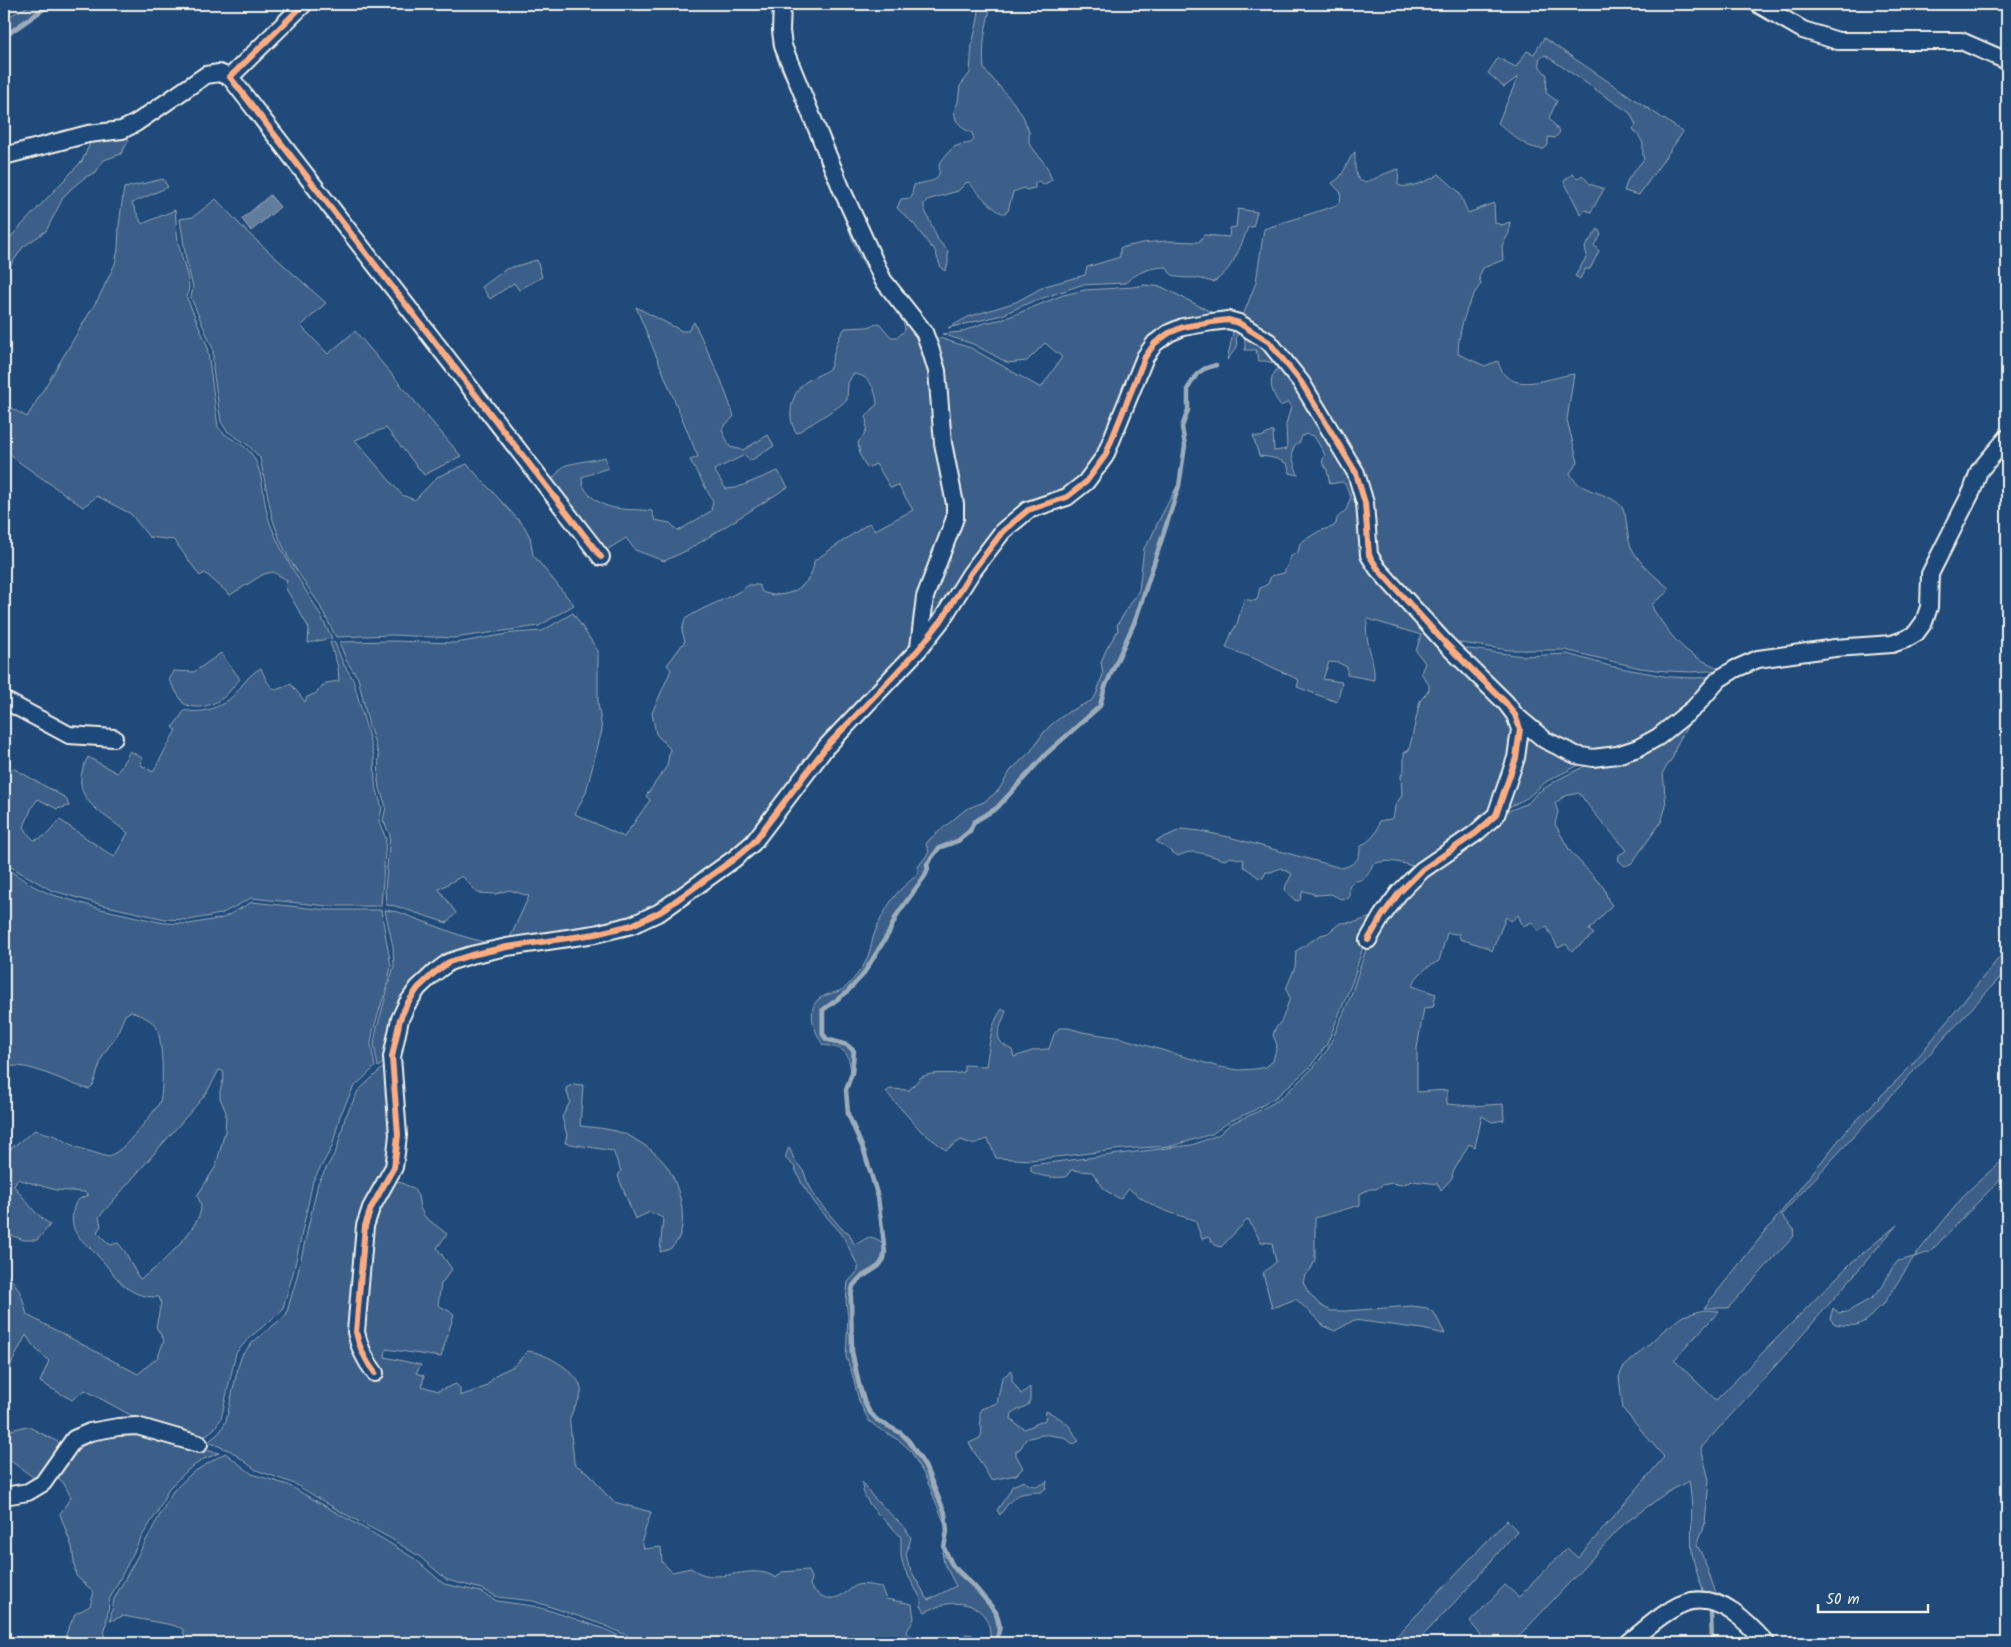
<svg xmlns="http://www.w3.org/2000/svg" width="2011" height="1647" font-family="Kalam,sans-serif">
  <rect width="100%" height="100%" fill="#1f4a7a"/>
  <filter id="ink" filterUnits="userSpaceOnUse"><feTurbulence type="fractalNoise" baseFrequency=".02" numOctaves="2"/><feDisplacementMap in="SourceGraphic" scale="10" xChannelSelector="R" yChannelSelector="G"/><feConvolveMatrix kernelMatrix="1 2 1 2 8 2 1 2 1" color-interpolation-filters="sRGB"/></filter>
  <g filter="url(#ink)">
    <path fill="#3a5f88" stroke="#97a8b8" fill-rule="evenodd" d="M32,4H47L4,34V19Z
      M980,4H992C985,26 982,46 984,69L1013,102L1023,116L1029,132V143L1047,167L1052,180L1043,185L1039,181L1035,183V188L1026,190L1024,188L1013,192L1008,211C1005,213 1004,214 1000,212C995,211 972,187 969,182L966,183L958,191L927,200L924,204V208L938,240L948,251V264L945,271L941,268L934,248L931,247L913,223L897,208L901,199L911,198L914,185C928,180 942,185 939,164C944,158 951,147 959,145C965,143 970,145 974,140L972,133L964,129L956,120L954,111L958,102L960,86L970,73L972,44L977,24Z
      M774,36L827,159L926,342L952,499L915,646L750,842L640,918L508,942L529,896L509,890L496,894L478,893L462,876L439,889L456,913L447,923L395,906L386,905L385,889L390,835L383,820L386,807L378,782L379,756L369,726L358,678L347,662L339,642L393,641L456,643L513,633L542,631L573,613L598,651V703L602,730L586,792L575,814L624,837L650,800L646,796L667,766L670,749L656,734L652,713L671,670L667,665L685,641L682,631L685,619C705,605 729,600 749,585H759L762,592C784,601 813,588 814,561L869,523L875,530L913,510L898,485L891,488L876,464L867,468L860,455L858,442C867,434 867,429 866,417L877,404C876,390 870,375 853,374L848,383L847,400L838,407L797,433C786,420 791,396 802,385C809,378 822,375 830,368C834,355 836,339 845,328L868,327L879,323L891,337H898L905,330C904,313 875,283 865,266C852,244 846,219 836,195C831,185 825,175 821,164C814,145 810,125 801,106C790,84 772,61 774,36Z
      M1544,38L1683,132L1639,195L1624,191L1628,179L1644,159C1642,153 1643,151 1643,145C1642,139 1637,134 1633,129L1636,125L1630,113L1545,55L1539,59L1540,67L1547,75L1546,93L1557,101L1549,118L1560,132L1555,138L1548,137V145L1544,149C1525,149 1513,135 1498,123L1518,77L1504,87L1488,73L1498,58L1516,67L1527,51L1534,54Z
      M122,132L129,140L121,154L104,160L96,172L84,178L73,187L64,196L46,231L23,247L4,275V244L82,161L93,137Z
      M1355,152C1353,202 1372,175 1399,169L1398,185C1407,190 1431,180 1439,174L1459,192L1468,213L1494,203L1495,223L1502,225L1510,222L1509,233L1502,246L1503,260L1483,268L1479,277L1481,284C1467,301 1458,332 1458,354L1485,366L1498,361C1507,398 1549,377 1574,374L1567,420L1578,462L1570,473C1578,493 1608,491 1621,506C1628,513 1626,536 1631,547C1640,565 1656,577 1670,589C1665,596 1657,598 1652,605L1654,611C1678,645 1683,653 1723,670L1691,672L1666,671L1640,668L1565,650H1509L1447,641L1375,559L1368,499L1323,411L1241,321L1256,282L1264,229L1337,205L1340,201L1341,193L1332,183C1346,176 1345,162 1355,152Z
      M1572,174L1578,178L1582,175L1590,184L1604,189L1591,212L1585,210L1581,215L1564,181Z
      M163,179L168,187L132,203L142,224L175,210L178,243L188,279L189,287L187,298L207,345L218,427C227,440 245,442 253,456C265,476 262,502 270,523C281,553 298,577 314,604C321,615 326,627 332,638L308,643L309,628L285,587L287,580L273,572L264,574L230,595L205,573L200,576L174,540L149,537L131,514L97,496L83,507L19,462L4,448V404L27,417L99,297L115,264L118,249L119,225L124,188Z
      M216,199L246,231L326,303L301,326L328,354L355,331L461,456L424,475L386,428L355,440L402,495L415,500L437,477L467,464L524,526L530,537L533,555L574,605L539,626L454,638L392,635L336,637L319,604L289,559L280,540L272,517L260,458L248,445L227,431L221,422L213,369V349L191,298L193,287L186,259L180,219L193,217Z
      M1238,209L1257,212L1253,227H1248C1241,246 1232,272 1213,282C1208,281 1203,279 1198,278C1186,277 1171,281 1167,267C1150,267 1138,272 1125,283L1081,285L1031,302L1002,315L948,328L968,317L1016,302L1045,286L1085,275L1087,267L1120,257V248L1142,243L1166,241L1199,242L1204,235L1229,237L1230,228L1236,227Z
      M1598,229L1601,235L1594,245L1599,251L1590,269H1585L1580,279L1575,276L1587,256L1585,247Z
      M537,260L542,277L519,290L514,283L490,299L482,287L506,269Z
      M1145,285L1162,287L1217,315L1165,330L1109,441L1080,483L1036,505L926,632L929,593L956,528L927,334L971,348L1041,388L1062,357L1045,343L1027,361L1008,363L973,344L942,334L961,332L984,323L1004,319L1063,295L1085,290L1133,287Z
      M636,307L682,331H688L694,322L721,380L734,416C730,422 725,423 722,430L730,447L743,450L768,435L774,446L750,461L745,455L714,470L726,489L736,488L778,471L788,487L688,550L664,561L635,550L626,538L605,551L550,481C556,476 559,470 564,466C567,464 598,459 605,457L608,468L582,477C582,487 586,491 592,497C610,513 630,508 652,511L655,520L670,523L678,531L711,511L713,501L690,460L698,457Z
      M1231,323L1267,345L1354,476L1366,553L1505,706L1516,730L1492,815L1419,868C1402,863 1390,858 1373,864C1364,887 1360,875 1349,886V898L1341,899L1331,894L1317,895L1303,891L1300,900L1296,901L1285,891L1286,885L1292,874L1281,868L1271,872H1266L1263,878L1258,877L1243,866L1244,860L1230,857L1225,860C1208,856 1195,847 1178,856L1156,841L1182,829L1200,831L1229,837L1341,868C1352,866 1361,860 1360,847C1371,839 1378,835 1379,821L1391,819L1394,814L1395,806L1402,795L1401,776L1404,769V753L1409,750L1420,701L1429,690V685L1421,673L1425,663L1416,651L1421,635L1368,619C1362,639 1376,659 1374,680L1347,675V667L1339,663L1329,662L1323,679L1342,682L1337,702L1297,687L1299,680L1251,657L1226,648L1232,632L1237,624L1244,599L1254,601L1257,600L1260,588L1268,584L1271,576L1284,573L1291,556L1298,552L1300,543L1319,531L1332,527L1336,524L1337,518L1346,510L1351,497L1345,484L1342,482L1330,484L1327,470L1322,462L1325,455L1314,436L1306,434L1302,436L1300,442C1286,448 1295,464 1298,475L1290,473L1287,464C1278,458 1270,457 1259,456L1253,436L1261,437L1273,431L1274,451L1287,449L1286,424L1291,407L1289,402L1280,406C1273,392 1266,383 1277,369C1275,361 1266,361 1259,361L1256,350H1245V336L1238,333L1236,337L1237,347L1227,360L1233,333Z
      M1177,486L1134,619L1104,686L1098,706L1045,753L995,807L973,821L968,830L957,839L938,847L925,864L926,869L923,875L895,914L887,932L861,976L845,992L821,1009V1035L825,1041L846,1046L852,1052L851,1072C849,1051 844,1048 823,1045C816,1034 809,1018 814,1005C821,991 838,996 848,985C854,978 861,971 865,963C869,955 871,947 873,938C877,925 886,908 894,897C900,889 910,881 918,874V867L929,852L926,844L930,839L966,809L984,802L998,791L1011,770L1031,751L1044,732L1052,724L1068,712L1091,701L1096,695L1103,674L1101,662L1106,650L1118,630L1117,625L1139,590L1144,548L1151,538L1157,524Z
      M334,641L344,665L353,679L374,756L375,783L382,808L379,821L386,839L381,906H328L251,898L221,914L189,920L165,919L102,905L51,890L4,863V782L13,768L66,798L69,806L57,809L38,799L32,807L24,827L29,835L34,840C47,838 51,829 60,820L114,857L128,833C99,810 66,798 88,757L117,773L130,751L142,758L141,765L153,772L176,730L173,727L185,710C200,715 222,707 233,696C243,685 248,675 261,668C265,677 267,685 276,690L291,684L305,702L307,697L315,694L326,683L339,681L338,667L330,642Z
      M1454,647L1523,656L1567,654L1610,666L1669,677L1697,678L1720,675L1653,737L1599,756L1550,740Z
      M221,653L240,679C235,684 230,692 224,697C212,706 196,711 183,703L169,680L174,671L194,672Z
      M1696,711L1676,746L1673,757L1663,772L1666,806L1661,822L1632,863L1625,866L1618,860L1619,855L1627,850L1595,814L1579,793L1565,796L1555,803L1558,812L1555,824L1570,851L1604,888L1608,900L1612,905L1589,930L1594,934L1572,951L1566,944L1558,948L1547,927L1538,931L1532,922L1523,926L1518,915L1511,921L1506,917L1492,951L1486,947L1460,939L1459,934L1447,933L1439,961C1428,966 1417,974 1412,986L1436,994L1433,1007L1424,1008L1417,1048V1092L1447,1090V1104L1472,1106L1503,1104L1504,1120L1492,1122L1482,1116L1475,1147L1469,1144L1452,1174L1453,1177L1441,1190L1438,1184L1413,1181L1401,1185L1392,1183L1382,1185L1376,1189H1369L1360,1194V1205L1315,1218V1260L1311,1269L1305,1275L1303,1282L1308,1292L1320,1305L1331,1311H1345L1412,1306L1427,1308L1435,1314L1445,1334L1422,1329L1354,1320L1335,1331L1325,1327L1296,1299L1272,1308L1263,1273L1276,1262L1272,1243L1261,1242L1248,1219L1221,1247L1215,1245L1208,1237L1202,1239L1195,1220C1165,1212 1154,1208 1129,1189L1120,1199L1105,1190L1092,1172L1071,1170L1066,1177C1057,1178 1037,1177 1031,1171V1165L1192,1145L1218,1135L1232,1123L1255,1113L1280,1099L1314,1067L1328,1049L1350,998L1369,940L1398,898L1497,816L1528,803L1537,793L1559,779Z
      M1521,729L1585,762L1547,781L1527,798L1505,809Z
      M4,867L35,887L50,894L101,909L164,923L189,924L223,918L252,902L327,910H381L391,966L388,982L373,1031L371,1044L375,1067L353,1088L340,1116L332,1147L313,1181L294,1270L282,1311L249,1338L236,1353L221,1419L214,1429L201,1439L141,1421L85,1390L72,1400L40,1382L49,1361L34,1347L26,1335L4,1378V1274C19,1283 23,1299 27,1315L138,1374L158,1357L164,1340L156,1327L161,1303L159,1297C125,1298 118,1277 98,1256C85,1241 69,1236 73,1212C75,1200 78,1199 89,1195L84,1192L56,1190L17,1179L14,1186L35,1212L50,1225L37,1240H24L7,1234L4,1239V1155L6,1152L35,1130L56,1136L76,1147L108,1157C113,1154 119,1151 124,1146C130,1141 158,1108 160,1101C164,1087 163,1035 155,1025C149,1018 138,1015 131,1011L125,1015L116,1036L103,1055L93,1085L89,1089C68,1085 22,1057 4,1069ZM219,1070L223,1071L224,1077L220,1091V1098L226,1112L225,1131L216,1166L197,1196C199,1199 201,1204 201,1207C201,1227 157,1270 140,1279C131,1267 129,1254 118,1243L110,1245L97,1232L101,1226L99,1217L206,1094Z
      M385,910L398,912L465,937L500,946L428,975L391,1057L378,1067L374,1044L376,1032L394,966L393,947Z
      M1378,915L1365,940L1353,980L1327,1044L1310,1067L1276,1097L1253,1111L1230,1121L1212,1134L1172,1146L1123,1149L1031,1160L996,1158L988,1139L972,1144L961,1140L946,1150L921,1131L886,1092L890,1089L909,1090C913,1087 916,1082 920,1078C932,1070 950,1076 964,1072V1065L986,1066C990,1045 989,1027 1002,1009L1006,1010C1002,1028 988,1038 1012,1050L1014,1057L1035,1050L1049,1049L1054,1034L1059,1028H1069L1082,1032L1121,1038L1219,1067L1239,1070L1255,1069L1266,1067L1273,1061L1277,1045L1273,1035L1275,1029L1282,1020L1290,998L1286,989L1295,967L1296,951L1321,935L1328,933L1340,923L1356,922Z
      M2007,948V970L1781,1215L1793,1228L1794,1236L1728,1308H1704L1846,1131L1909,1068Z
      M389,1062L395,1134L394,1158L392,1168L371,1203L362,1226L354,1333C357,1350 363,1362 374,1376H378L377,1371L369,1360L362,1345L359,1332L362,1283L368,1226L374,1209L392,1179L413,1188L418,1196L420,1208L425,1217L447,1234L437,1248L452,1269L441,1284L438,1305L454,1314L441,1357L386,1349L385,1357L421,1365L416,1373L424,1376L422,1386L438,1391L456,1384L460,1388V1396L485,1387L497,1374L514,1366L528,1351C544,1352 585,1374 581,1394C579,1402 572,1410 570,1418C569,1424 574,1455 574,1464L590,1474L604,1492L614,1502L651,1512L642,1540L644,1549L661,1547L662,1562L672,1572L691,1568C714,1586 740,1567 765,1573C769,1574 773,1576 776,1578L782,1572L807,1570L811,1577L810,1586C821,1600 833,1602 847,1592C850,1590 854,1586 857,1585C863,1583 875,1586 881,1587L886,1599L912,1604L914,1619L906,1633L927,1643H643L604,1625L551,1607L533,1601L498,1597L482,1589L447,1580L420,1557L390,1538L341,1512L295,1484L256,1470L231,1451L208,1442L220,1432L226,1421L238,1367L242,1355L253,1342L286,1315L297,1277L318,1183L337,1149L345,1118L358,1091Z
      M573,1084L583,1085L580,1126C598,1128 621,1129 636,1140C648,1147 660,1156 668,1168C680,1187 692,1231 671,1248C669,1250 663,1251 660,1252L663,1218L650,1212L635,1219L618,1176L621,1171L613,1151L565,1143L567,1135L562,1117L570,1102L566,1088Z
      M789,1147L794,1159L804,1172L807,1181L817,1200L842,1229L849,1233L854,1244C868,1241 865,1231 883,1243C884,1277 862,1264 852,1285C846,1298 851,1316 851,1330C851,1337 850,1343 850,1349C850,1360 858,1390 862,1401C870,1423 884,1422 900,1435C918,1450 943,1499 944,1522L926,1478L910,1450L900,1441L878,1428L869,1421L859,1401L852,1373L846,1357L848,1317L846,1301L848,1282L858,1271V1266L842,1234L817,1206L802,1184L794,1166L785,1158Z
      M2007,1156V1172L1930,1252L1914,1257L1883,1305C1876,1308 1876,1310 1872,1315C1862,1328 1849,1326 1835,1324L1830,1319L1833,1308L1839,1313L1847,1312L1872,1298L1883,1286L1892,1268L1898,1261L1914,1257L1967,1192Z
      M1897,1225L1786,1354L1701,1448L1709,1480L1705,1524L1697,1545C1707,1563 1711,1584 1721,1603L1704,1594C1700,1581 1694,1567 1692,1552C1690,1529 1694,1505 1689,1481L1666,1493L1624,1524L1513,1643H1474L1481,1635L1470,1622L1505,1585L1519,1597L1567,1548L1578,1558L1664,1457L1623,1409L1619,1377L1623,1368L1663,1331L1683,1316L1704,1310L1719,1311L1674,1360L1716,1400L1852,1262Z
      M1012,1370V1381L1021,1394L1030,1387V1400L1028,1405L1012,1413L1011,1419L1017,1425L1025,1429L1045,1420L1046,1411C1054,1414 1065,1421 1070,1427C1074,1432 1075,1437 1079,1441L1073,1444L1064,1437C1056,1437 1050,1434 1043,1435C1038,1435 1032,1438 1026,1439L1020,1449L1016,1451V1455L1023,1468L1016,1475L991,1480L969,1443L980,1438C985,1429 977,1421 981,1409L997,1403L1002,1378Z
      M27,1426L60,1443L37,1480L4,1456L11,1430Z
      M119,1431L219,1453L204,1459L189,1469L169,1488L158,1511L142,1536L110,1598L103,1643H62L75,1614L90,1606L94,1592L76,1576L72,1547L60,1514L71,1497L63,1482L53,1474L76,1442Z
      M225,1453L252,1474L288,1485L383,1539L415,1559L444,1584L481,1592L497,1601L533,1606L551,1611L602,1628L634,1643H186L183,1629L172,1625L123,1616L110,1621L114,1599L173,1491L192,1473Z
      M1024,1481C1031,1488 1040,1487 1047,1481L1046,1488L1041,1492C1017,1493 1014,1494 1000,1515L997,1510L1009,1493L1012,1486Z
      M862,1482L873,1497L906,1529L911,1538L906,1554L909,1567L928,1600L956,1586L944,1563L942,1552L954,1571L981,1595L994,1613L998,1630L995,1643H990C993,1615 975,1600 947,1604C940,1605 932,1609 925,1612L921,1606V1599L904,1568L901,1556V1537C887,1520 862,1506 862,1482Z
      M1507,1520L1517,1531L1466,1590L1416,1643H1390Z
      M966,1634L973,1635L971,1643H954Z"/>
    <path fill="#627e9d" stroke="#9cacbb" d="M270,195L280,207L251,231L242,219Z"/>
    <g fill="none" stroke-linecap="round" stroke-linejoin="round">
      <path stroke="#9cacbb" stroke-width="4.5" d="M4,37L51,4
        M1711,1611L1712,1643
        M996,1643L1000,1626L996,1612L975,1587L953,1566L944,1548L947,1531L945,1513L925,1466L909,1441L901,1433L877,1420L869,1411L864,1401L859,1384L852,1351L851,1297L853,1286L859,1279L879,1266L884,1259L885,1252L878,1197L864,1151L848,1114L846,1090L852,1073L854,1051L847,1045L827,1039L823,1034V1010L846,993L862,976L889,933L897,915L925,876L928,869L927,864L939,848L958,841L970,831L974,822L997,808L1046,754L1100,706L1105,687L1136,619L1179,486L1185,446L1182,427L1188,410V388L1197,374L1204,369L1216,365"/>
      <g stroke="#f4f1e8" stroke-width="20">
        <path id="minor" d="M304,4L230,77L601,557
          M782,4L781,31L783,46L842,190L883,280L924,332L930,348L937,371L943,443L955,504V518L925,597L919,647
          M1758,4L1803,30L1838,41H1961L2007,61
          M4,156L88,134L122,130L136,123L206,75L219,73L230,77
          M4,700L69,735L114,738
          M1515,715L1545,740L1576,755L1593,758L1617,755L1638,748L1658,737L1694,708L1719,679L1735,669L1758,659L1835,648L1892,644L1906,639L1916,633L1924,622L1929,607L1930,574L1972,491L1979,471L2007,438
          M375,1373C365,1360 359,1348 356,1332L365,1226L371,1208L394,1167L396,1153L398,1135L392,1057L400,1019L407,1004L418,988L433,974L449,962L471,955L507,947L595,934L632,925L660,912L734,859L753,843L826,747L918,650L941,621L971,573L1003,531L1028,510L1067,497L1086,482L1105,456L1145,357L1155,343L1169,333L1183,327L1212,322L1228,320L1239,323L1269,342L1301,382L1356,473L1365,503L1369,555L1378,569L1446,644L1506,703L1515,715L1520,729L1516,758L1496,815L1476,833L1422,870L1399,893L1382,916L1368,940
          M4,1496L28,1492L43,1483L74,1439L90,1432L118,1427L137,1426L199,1444
          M1628,1643C1644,1630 1672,1604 1692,1601C1722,1596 1748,1623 1766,1643"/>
      </g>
      <use href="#minor" stroke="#1f4a7a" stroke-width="16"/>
      <g stroke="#1f4a7a" stroke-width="9">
        <path id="cycleway" d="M304,4L230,77L601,557
          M375,1373C365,1360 359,1348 356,1332L365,1226L371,1208L394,1167L396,1153L398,1135L392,1057L400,1019L407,1004L418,988L433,974L449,962L471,955L507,947L595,934L632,925L660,912L734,859L753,843L826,747L918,650L941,621L971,573L1003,531L1028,510L1067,497L1086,482L1105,456L1145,357L1155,343L1169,333L1183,327L1212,322L1228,320L1239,323L1269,342L1301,382L1356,473L1365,503L1369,555L1378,569L1446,644L1506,703L1515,715L1520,729L1516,758L1496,815L1476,833L1422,870L1399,893L1382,916L1368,940"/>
      </g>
      <use href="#cycleway" stroke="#ffac80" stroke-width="6"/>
    </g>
  </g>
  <rect width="2011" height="1647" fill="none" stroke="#1f4a7a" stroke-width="20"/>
  <rect x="10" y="10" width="1991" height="1627" fill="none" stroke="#f4f1e8" stroke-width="2" filter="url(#ink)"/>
  <path d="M1818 1604v8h110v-8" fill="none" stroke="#f4f1e8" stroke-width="2.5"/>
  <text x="1826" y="1604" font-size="15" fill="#f4f1e8" stroke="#1f4a7a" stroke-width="4" paint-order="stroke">50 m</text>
</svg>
